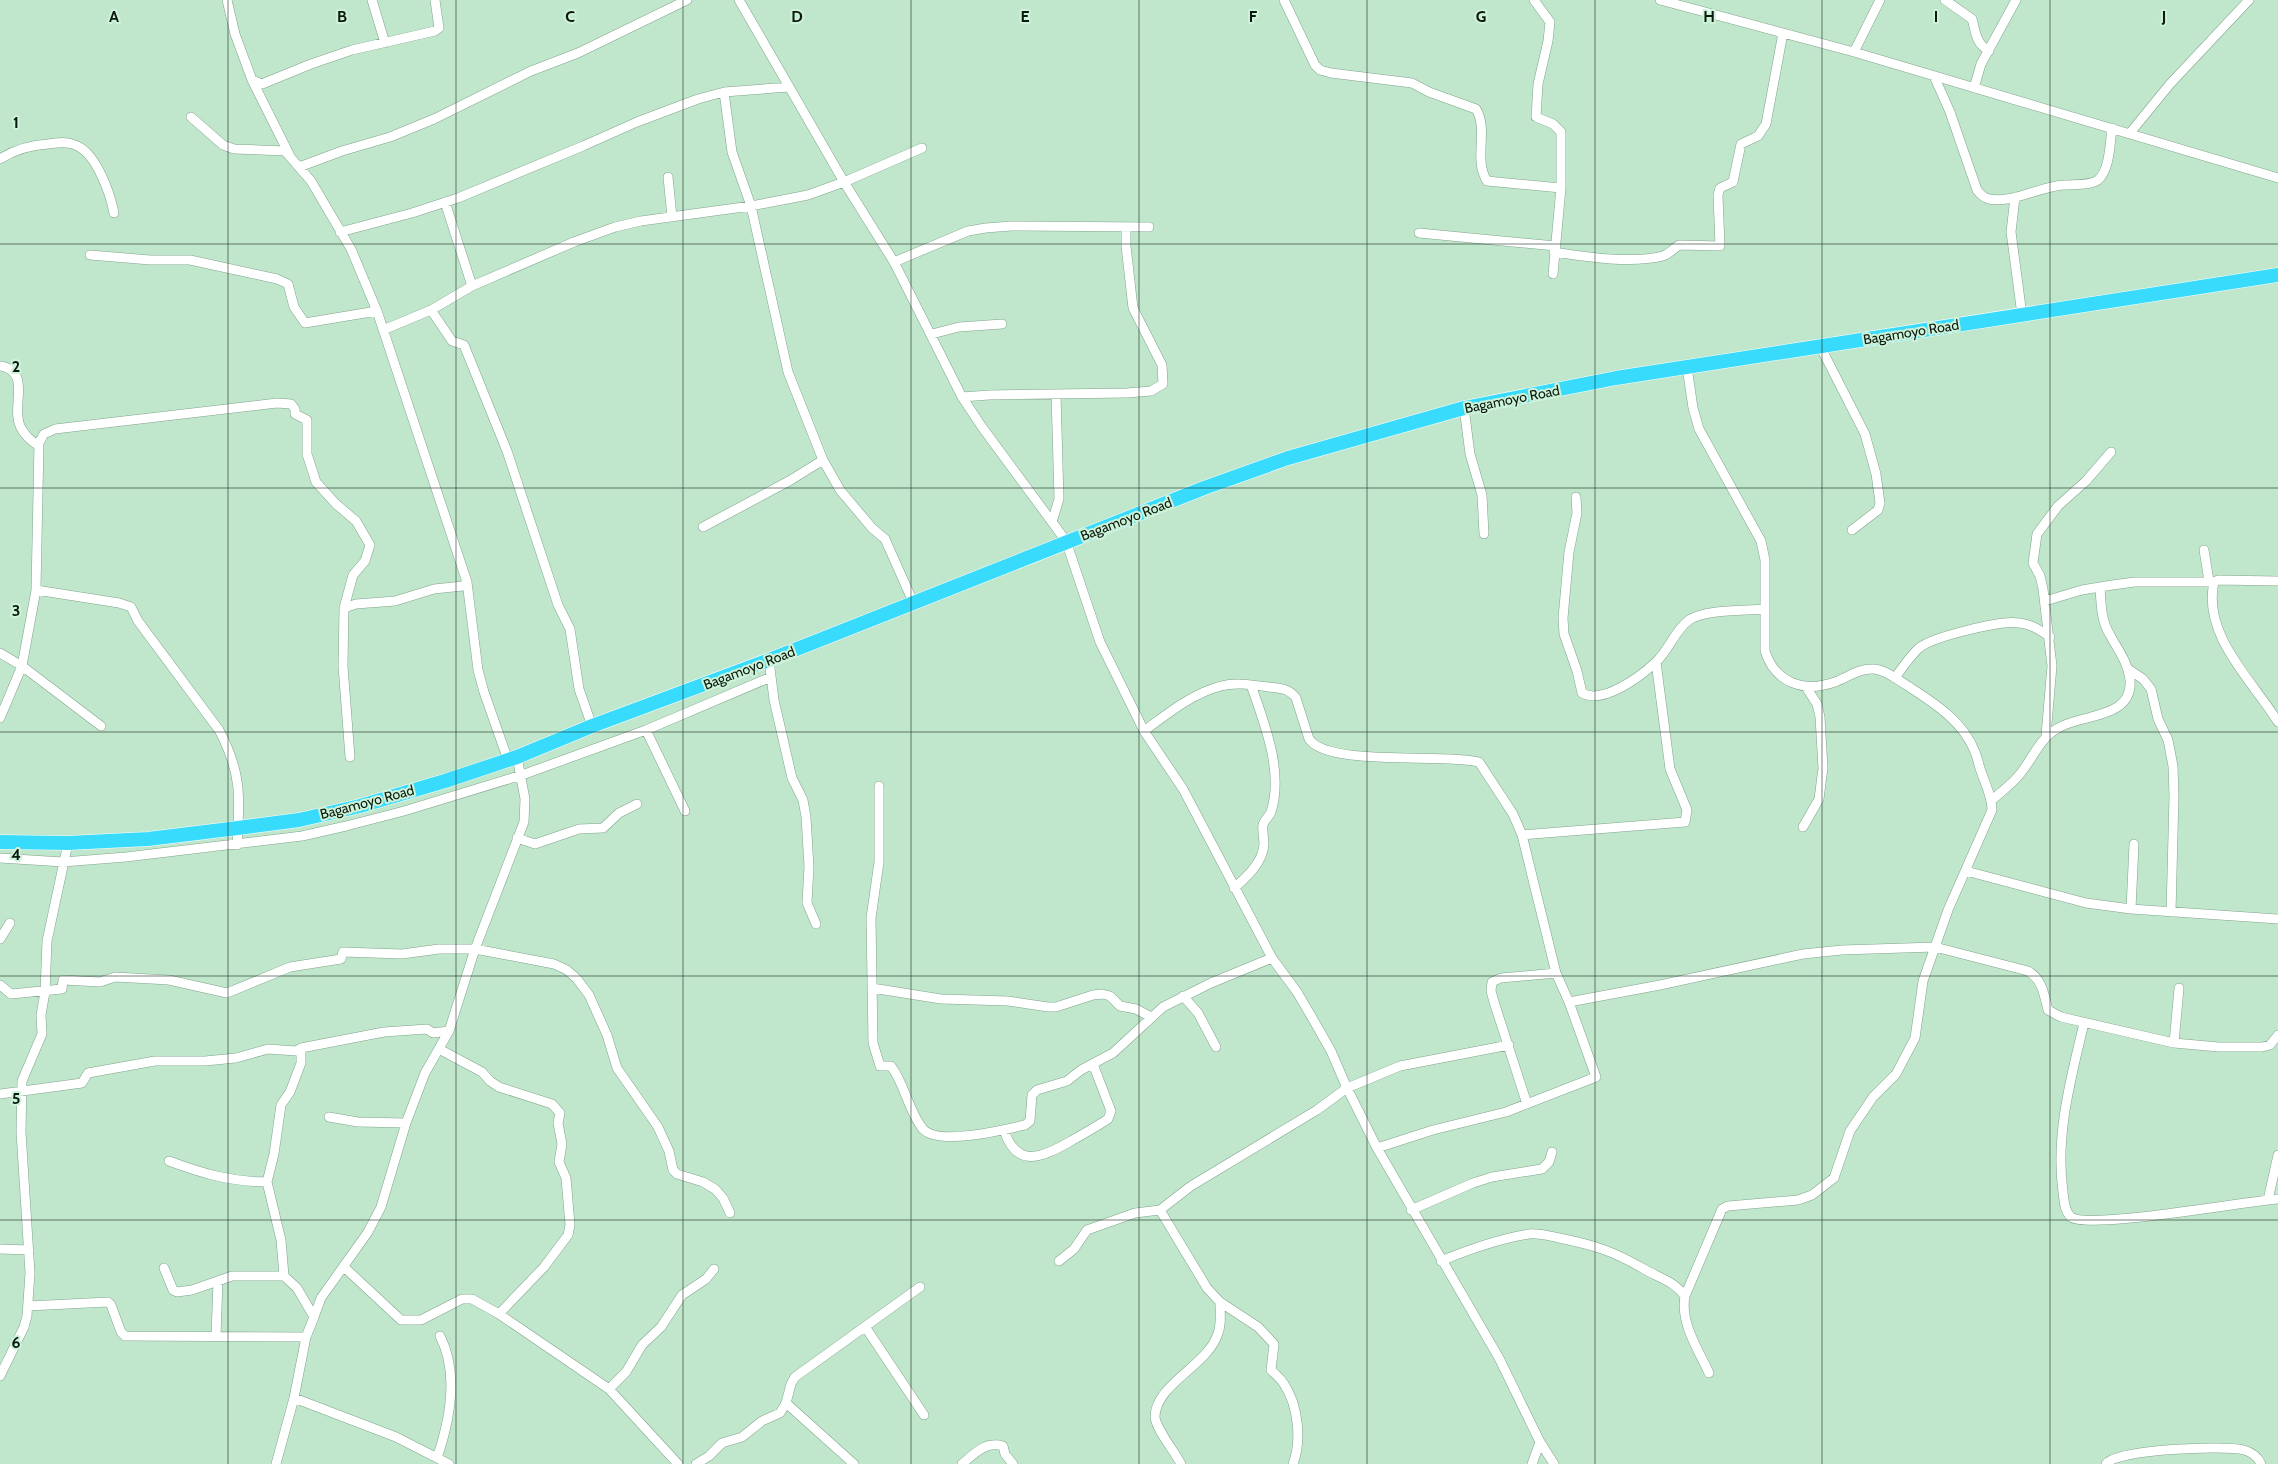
<svg xmlns="http://www.w3.org/2000/svg" width="2278" height="1464" font-family="Cabin,sans-serif">
  <rect width="100%" height="100%" fill="#c0e6cc"/>
  <g fill="none" stroke-linecap="round" stroke-linejoin="round">
    <g stroke="#80a48c" stroke-width="10">
      <path id="minor" d="M227,0L235,34L252,80L262,84L311,64L352,50L435,31L439,28L435,0
        M372,0L385,43
        M739,0L844,182L894,262L962,397L982,427L1066,541L1100,642L1144,731L1183,789L1272,958L1297,992L1314,1021L1331,1051L1347,1088L1377,1148L1499,1358L1540,1442L1554,1464
        M1284,0L1315,65L1320,70L1331,73L1412,83L1429,92L1476,109C1489,130 1473,159 1487,181L1561,188
        M1534,0L1550,22L1548,41L1538,84L1536,117L1553,124L1561,132V188L1553,274
        M1660,0L1854,52L2278,178
        M1945,0L1972,19C1976,32 1975,43 1989,51
        M1854,52L1880,0
        M1934,76L1950,112L1977,190C1980,194 1984,198 1989,199C2011,204 2041,186 2064,185C2073,184 2090,186 2098,180C2110,170 2110,142 2112,128
        M252,80L290,156
        M1974,88L1981,64L2016,0
        M724,92L732,152L751,206L788,372L823,460L840,490L872,528L885,539L914,604
        M2130,133L2170,84L2249,0
        M0,159C14,150 31,145 48,144C57,143 66,141 75,145C96,152 110,193 114,213
        M299,167L342,151L390,137L434,119L531,71L578,53L687,0
        M668,177L672,217
        M2015,197L2011,232L2022,315
        M445,202L472,286
        M340,232L412,213L458,198L583,146L637,122L698,99L724,92L789,87
        M1419,233L1556,246
        M1554,252C1587,257 1631,264 1663,256C1669,254 1673,249 1679,245L1720,246L1718,195L1720,188L1733,182L1741,144L1758,136L1766,124L1783,33
        M90,255L150,260H190L277,279L288,284L294,307L305,323L377,311
        M894,262L968,231L986,228L1011,226L1149,227
        M431,310L452,341L464,345L507,451L558,605L570,629L579,689L592,726
        M383,330L431,310L472,286L574,242L615,227L641,221L751,206L808,195L844,182L922,148
        M932,334L959,327L1002,324
        M1820,346L1865,434L1876,474L1880,503L1878,510L1852,530
        M0,366C32,371 11,405 20,426C24,435 31,441 39,446
        M962,397L989,395L1127,393L1151,391L1163,384L1162,365L1133,308L1126,246V227
        M1464,408L1470,454L1482,495L1484,534
        M1576,497L1577,513L1569,552L1563,618L1564,634L1577,671L1582,693C1603,705 1641,676 1656,662C1669,650 1675,630 1689,620C1705,609 1746,611 1765,609
        M1052,522L1059,499L1056,394
        M703,527L789,481L823,460
        M2204,550L2209,581
        M2278,581L2218,580L2214,582C2202,635 2252,680 2278,722
        M467,582L478,670L484,692L508,760
        M36,590L119,603L131,607L138,621L219,730C242,773 240,798 237,845
        M2045,601L2082,590L2112,585L2135,582H2214
        M344,608L343,666L350,757
        M0,653L22,666L101,726
        M769,660L774,700L792,778L803,800L806,817L809,867L807,903L816,924
        M2128,669L2143,679L2151,689L2158,719L2168,740L2173,766L2174,796L2171,912
        M1895,678C1902,668 1910,656 1919,648C1932,637 2001,620 2019,623C2031,624 2040,630 2050,637
        M0,718L22,666L36,590L39,443L44,434L55,429L277,403L291,404L295,409V414L307,420V454L316,482L336,504L356,521L370,545L365,561L353,575L344,608L356,604L395,601L434,589L463,586L467,582L377,311L351,249L311,181L285,151L234,149L223,145L191,117
        M646,730L685,811
        M1144,731C1167,714 1193,693 1221,686C1236,682 1253,685 1268,687C1279,688 1289,688 1296,698L1309,739C1328,767 1444,753 1479,762L1513,814L1522,835L1556,973L1569,1002L1596,1077L1506,1112L1433,1130L1377,1148
        M2046,735L2052,666L2043,589L2040,576L2033,563L2037,534L2058,506L2086,481L2111,452
        M879,786V862L871,918L873,1043L880,1066H891C905,1084 908,1111 923,1129C938,1146 1004,1130 1025,1125L1030,1121L1032,1095L1037,1090L1067,1081L1081,1070L1113,1053L1163,1007L1211,983L1272,958
        M1992,800C2001,792 2012,784 2020,774C2034,757 2040,736 2062,726C2087,714 2133,717 2130,680C2128,662 2118,650 2110,635C2101,621 2101,603 2100,587
        M1803,827L1819,799L1823,768L1820,717L1817,704L1806,687
        M1522,835L1685,822L1687,810L1670,769L1656,662
        M517,838L535,844L579,829L603,828L619,813L637,804
        M0,858L63,862L126,857L302,836L346,826L404,811L522,775L646,730L771,677
        M1966,871L2086,903L2131,909L2278,919
        M1234,888C1247,877 1263,862 1264,844C1264,838 1262,831 1263,825C1264,820 1269,817 1271,812C1284,772 1264,722 1251,685
        M2131,909L2134,844
        M0,939L10,923
        M0,985L11,994L62,989L63,980L100,982L115,977L169,980L227,993L290,967L341,959L343,952L402,954L439,949H475L554,964L567,970L577,979L589,995L607,1035L617,1068L658,1127L669,1151L673,1170L677,1174L703,1182L715,1189L723,1198L730,1213
        M872,988L941,999L1008,1001L1048,1007H1056L1093,995L1102,994L1110,996L1120,1006L1136,1009L1151,1017
        M1183,996L1198,1013L1216,1047
        M1569,1002L1660,985L1803,954L1842,950L1935,947L2028,971C2042,979 2044,994 2048,1010L2061,1017L2174,1043L2219,1047H2262L2270,1045L2278,1035
        M2084,1023C2071,1078 2055,1135 2063,1192C2064,1199 2064,1211 2071,1217C2087,1230 2247,1201 2278,1199
        M2174,1043L2179,988
        M439,1049L482,1072L490,1081L499,1087L552,1104L560,1113L558,1123L562,1144L559,1162L566,1178L570,1225L568,1235L544,1267L499,1314
        M0,1094L82,1083L88,1073L155,1061H205L236,1058L268,1049L296,1051L301,1048L384,1032L427,1029L433,1033L449,1031
        M1527,1104L1494,1002L1491,991L1492,982L1501,978L1556,973
        M329,1117L358,1122L406,1123
        M1004,1130C1017,1170 1043,1157 1071,1141C1083,1134 1096,1127 1108,1119L1111,1111L1093,1064
        M169,1161C201,1173 231,1182 267,1182
        M2268,1200L2278,1155
        M1160,1210L1207,1288L1220,1302L1258,1327L1274,1344L1271,1370C1275,1374 1281,1379 1284,1384C1298,1405 1302,1440 1293,1464
        M1411,1210L1473,1183L1492,1177L1542,1169L1549,1162L1552,1152
        M0,1249L29,1250
        M1059,1261L1074,1249L1087,1230L1135,1213L1160,1210L1191,1186L1317,1110L1347,1088L1400,1066L1509,1045
        M1441,1261C1470,1249 1498,1239 1529,1234C1539,1233 1549,1236 1559,1238C1594,1245 1613,1251 1644,1269C1659,1278 1674,1281 1685,1296C1680,1323 1698,1349 1709,1373
        M344,1267L401,1320H421L462,1299H472L499,1314L609,1389L678,1464
        M164,1268L173,1290L177,1292L192,1290L232,1276H284L297,1288L314,1317
        M284,1276L281,1240L267,1182L274,1154L281,1105L290,1092L301,1063V1048
        M1685,1296L1722,1209L1728,1206L1798,1200L1812,1195L1834,1178L1850,1131L1873,1097L1896,1074L1915,1038L1923,981L1948,910L1992,810C1992,797 1986,786 1982,774C1979,767 1978,759 1975,752C1963,721 1934,703 1908,686C1898,680 1886,670 1874,669C1860,668 1848,677 1835,682C1804,693 1775,683 1765,651V560L1761,541L1699,429L1693,408L1687,367
        M28,1306L108,1302L111,1305L121,1332L125,1336L306,1337
        M866,1328L924,1415
        M216,1336L218,1281
        M0,1376L24,1327L27,1316L30,1273L21,1132L22,1081L42,1034L41,1015L45,992L47,941L68,843
        M609,1389L626,1372L642,1345L661,1327L682,1295L706,1279L714,1269
        M294,1398L396,1437L449,1464
        M786,1403L854,1464
        M437,1458C450,1420 459,1373 440,1336
        M276,1464L294,1398L306,1337L314,1317L321,1298L368,1232L381,1207L406,1123L425,1073L449,1031L475,949L524,822L525,799L517,757
        M696,1464L709,1456L722,1443L742,1437L762,1421L780,1413L786,1403L791,1384L795,1377L920,1287
        M962,1464C975,1453 985,1441 1003,1446L1005,1454L1013,1464
        M1181,1464C1175,1452 1156,1429 1155,1417C1155,1385 1206,1366 1217,1336C1222,1325 1220,1313 1220,1302
        M1532,1464L1540,1442
        M2106,1464C2116,1449 2225,1445 2244,1450C2251,1452 2258,1457 2261,1464"/>
    </g>
    <g stroke="#fff" stroke-width="15">
      <path id="highway" d="M0,842L68,843L148,839L238,828L299,820L360,806L445,781L517,757L592,726L769,660L1204,488L1288,458L1464,408L1616,378L2278,275"/>
    </g>
    <use href="#minor" stroke="#fff" stroke-width="9"/>
    <use href="#highway" stroke="#39dbfc" stroke-width="14"/>
  </g>
  <path fill="none" stroke="#0b1910" stroke-width="1" stroke-opacity="0.55" d="M228,0V1464M456,0V1464M683,0V1464M911,0V1464M1139,0V1464M1367,0V1464M1595,0V1464M1822,0V1464M2050,0V1464M0,244H2278M0,488H2278M0,732H2278M0,976H2278M0,1220H2278"/>
  <g text-anchor="middle" dominant-baseline="central" stroke-width="4" stroke-linejoin="round" paint-order="stroke">
    <g font-size="14" fill="#0b1910" stroke="#cdf3d9">
      <text transform="translate(1911 332) rotate(-9)">Bagamoyo Road</text>
      <text transform="translate(1512 399) rotate(-11)">Bagamoyo Road</text>
      <text transform="translate(1126 519) rotate(-21)">Bagamoyo Road</text>
      <text transform="translate(749 668) rotate(-21)">Bagamoyo Road</text>
      <text transform="translate(367 802) rotate(-15)">Bagamoyo Road</text>
    </g>
  </g>
  <g font-size="16" text-anchor="middle" font-weight="bold" fill="#0b1910" stroke="#cdf3d9" stroke-width="4" stroke-linejoin="round" paint-order="stroke">
    <text x="114" y="22">A</text>
    <text x="342" y="22">B</text>
    <text x="570" y="22">C</text>
    <text x="797" y="22">D</text>
    <text x="1025" y="22">E</text>
    <text x="1253" y="22">F</text>
    <text x="1481" y="22">G</text>
    <text x="1709" y="22">H</text>
    <text x="1936" y="22">I</text>
    <text x="2164" y="22">J</text>
    <text x="16" y="128">1</text>
    <text x="16" y="372">2</text>
    <text x="16" y="616">3</text>
    <text x="16" y="860">4</text>
    <text x="16" y="1104">5</text>
    <text x="16" y="1348">6</text>
  </g>
</svg>
